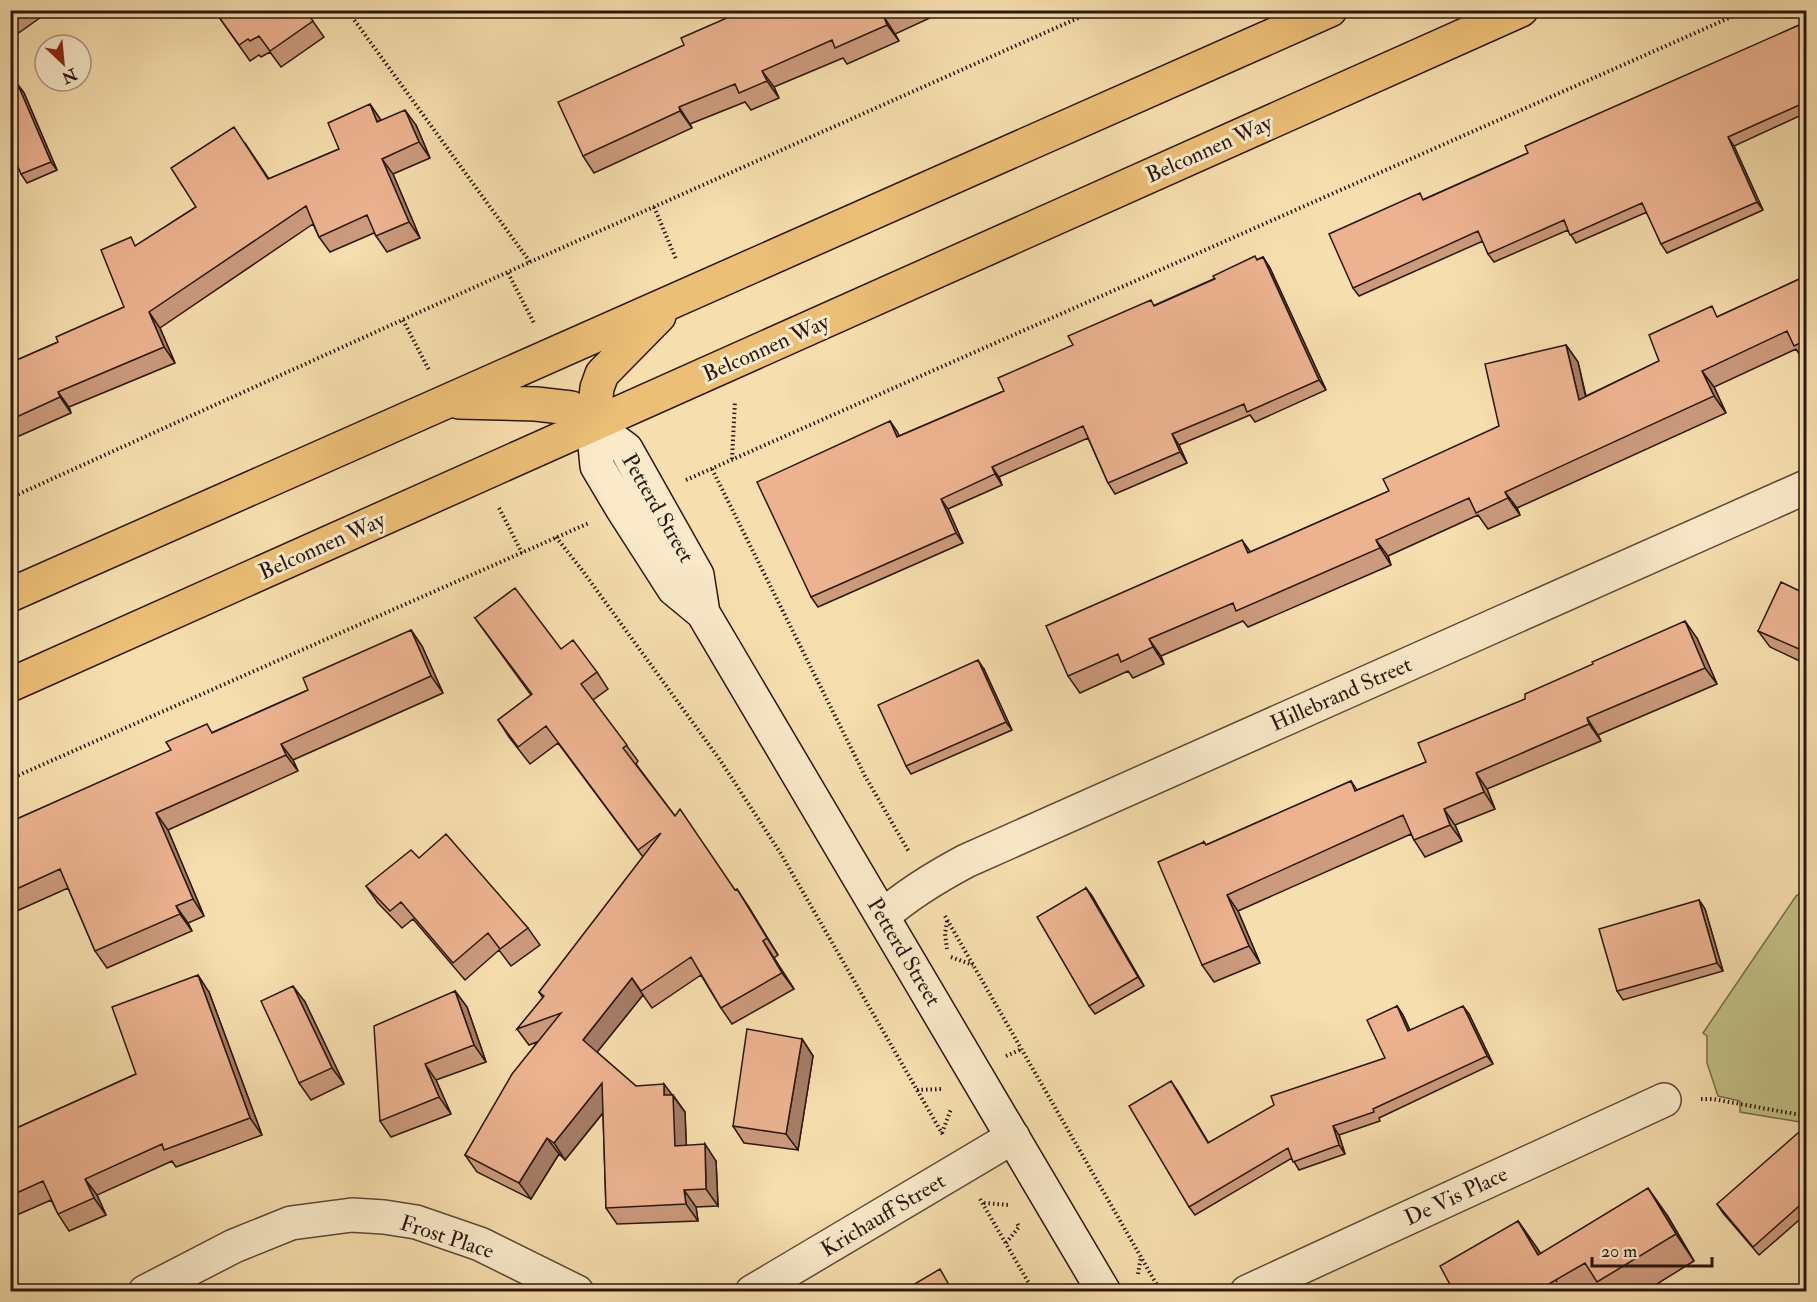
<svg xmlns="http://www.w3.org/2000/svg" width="1817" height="1302" font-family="'IM FELL Double Pica',serif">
  <rect width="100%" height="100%" fill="#f7deae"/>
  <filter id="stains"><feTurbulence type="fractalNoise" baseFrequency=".00333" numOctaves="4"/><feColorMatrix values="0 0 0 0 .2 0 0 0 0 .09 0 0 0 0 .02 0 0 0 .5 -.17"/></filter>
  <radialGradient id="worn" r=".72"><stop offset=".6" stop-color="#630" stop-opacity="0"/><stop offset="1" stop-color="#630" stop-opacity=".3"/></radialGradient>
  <path fill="#c2c086" stroke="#766c4a" stroke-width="1.5" d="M1806,889V1123L1740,1112V1101L1718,1096L1707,1063V1036L1703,1033L1796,896Z"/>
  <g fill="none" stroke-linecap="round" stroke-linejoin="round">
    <g stroke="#5e4937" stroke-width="36">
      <path id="street" d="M883,916C909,893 936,877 966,861L1806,487
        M145,1292L234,1246L291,1223L352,1215L384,1217L416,1222L480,1244L577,1292
        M752,1292L1013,1137
        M1247,1292L1664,1100"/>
    </g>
    <g stroke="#2b170f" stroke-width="36">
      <path id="secondary" d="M593,425L597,466L622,508L674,589L703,613L1104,1292
        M593,425L626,449L697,575L703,613"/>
    </g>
    <g stroke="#2b170f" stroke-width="36">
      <path id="primary" d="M459,402L536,404L571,408L593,425
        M593,425L597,388L602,374L659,316
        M10,595L1330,10
        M10,685L1521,10"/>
    </g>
    <path stroke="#2b170f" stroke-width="4" stroke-dasharray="1.5 3" stroke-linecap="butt" d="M654,207L676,259
      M530,262L1096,10
      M508,273L534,323
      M403,320L429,370
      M732,459L735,401
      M712,469L865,776L909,852
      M686,480L1747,10
      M10,498L530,262L347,10
      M499,508L522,553
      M556,537L582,570L720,760L781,854L943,1135
      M10,779L589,523
      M945,916L1161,1292
      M947,921L945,934L947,949
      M951,957L973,965
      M1006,1056L1022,1049
      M917,1090L941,1089
      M1701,1099H1713L1806,1116
      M942,1133L951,1109
      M980,1199L1034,1292
      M984,1203L1009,1205
      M1006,1243L1019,1227L1017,1223
      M1138,1274L1141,1256"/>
    <use href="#street" stroke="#faeaca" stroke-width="33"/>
    <use href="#secondary" stroke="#faeaca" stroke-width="33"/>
    <use href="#primary" stroke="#ecbf77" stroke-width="33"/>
  </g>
  <path fill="#cc9a7d" stroke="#2b170f" stroke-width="1.5" d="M10,10H51L10,39Z
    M214,10H305L324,37L281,67L270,52L261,57L259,55L250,61Z
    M745,10H947L895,34L899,41L847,64L843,58L774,87L779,98L751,110L745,102L690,124L692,128L594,173L583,156L684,45Z
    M1806,22V113L1734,146L1763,210L1667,253L1661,244L1647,212L1576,243L1568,230L1494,262L1488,254L1483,241L1359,296L1353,288L1424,199L1528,153Z
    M18,85L24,93L57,170L27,183L21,174Z
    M381,120L416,125L430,158L393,174L420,238L387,252L374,233L330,252L319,237L313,224L160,328L175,363L69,407L71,413L10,440V363L58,342L124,307L137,245L196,207L245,143L269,179L339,149Z
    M1263,257L1270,268L1326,390L1255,422L1250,415L1179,445L1187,463L1115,494L1108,483L1088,438L999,477L1002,485L948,509L963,543L818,607L811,597L890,421L899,436L1004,391L1073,345L1155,305Z
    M1806,276V362L1805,363L1796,349L1714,387L1726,413L1517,508L1520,515L1488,529L1478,515L1388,556L1391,565L1248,627L1243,621L1161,656L1164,664L1133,678L1128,671L1080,693L1068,676L1250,552L1389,491L1499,426L1566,345L1578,362L1586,396L1659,361L1719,316Z
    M1806,594V664L1770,647L1758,631Z
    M475,618L561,649L597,672L608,689L593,700L638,761L636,764L675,816L748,906L778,955L774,958L794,989L732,1024L721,1008L701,975L652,1008L643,995L597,1052L636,1086L673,1095L685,1112L686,1145L716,1161L718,1206L696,1207L698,1221L617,1224L606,1208L603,1113L565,1160L559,1154L531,1199L477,1172L465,1155L537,1042L529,1045L517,1029L543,998L539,992L643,857L558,743L530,764L509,737L498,720L531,695Z
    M411,630L422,646L443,693L293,760L298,771L168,830L204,916L188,923L192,931L107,968L95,951L68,888L10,914V822L308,690Z
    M1697,638L1717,684L1598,735L1601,741L1487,789L1495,809L1455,825L1462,841L1425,857L1414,840L1411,834L1238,911L1260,963L1214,982L1202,965L1204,842L1206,845L1351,781L1357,790L1426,762Z
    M984,669L1012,730L911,774L906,766Z
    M419,858L528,928L540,945L511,966L499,950L465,980L413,919L402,928L378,903L366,886Z
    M1086,888L1092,896L1144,986L1095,1014L1089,1006Z
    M1699,900L1705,909L1723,971L1623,1000L1617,991Z
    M455,991L467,1007L486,1062L436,1080L451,1114L391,1137L380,1121Z
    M209,992L262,1135L176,1167L172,1161L97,1195L106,1215L69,1231L58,1214L51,1200L10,1218V1131L136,1074Z
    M305,1002L344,1084L311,1100L299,1083Z
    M1397,1006L1403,1015L1410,1030L1469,1014L1493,1064L1379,1118L1380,1121L1339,1135L1345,1154L1299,1170L1292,1158L1195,1215L1189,1207L1177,1090L1208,1143L1385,1058Z
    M802,1039L813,1056L798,1150L744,1143L733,1126Z
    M1806,1141V1214L1759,1255L1723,1213L1717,1204Z
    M1667,1215L1694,1261L1644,1292H1604L1603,1290L1601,1292H1454L1518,1221L1541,1254Z"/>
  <path fill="#a67d66" stroke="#2b170f" stroke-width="1.5" d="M884,17L895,34L899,41L887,25Z
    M762,71L774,87L779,98L767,81Z
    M18,85L24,93L57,170L51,162Z
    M370,104L381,120L377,122Z
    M679,107L690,124L692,128L680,111Z
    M405,110L416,125L430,158L419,142Z
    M1728,137L1734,146L1763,210L1757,202Z
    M382,159L393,174L420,238L409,222Z
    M1263,257L1270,268L1326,390L1319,380Z
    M149,312L160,328L175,363L164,347Z
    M1566,345L1578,362L1590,417L1579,400Z
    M1702,371L1714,387L1726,413L1714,396Z
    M58,392L69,407L71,413L60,397Z
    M890,421L897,431L904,447L897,437Z
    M1172,434L1179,445L1187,463L1180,452Z
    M992,467L999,477L1002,485L995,474Z
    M1505,492L1517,508L1520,515L1508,498Z
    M941,499L948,509L963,543L956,533Z
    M1242,540L1254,557L1248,553Z
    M1376,540L1388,556L1391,565L1380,548Z
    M1685,621L1697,638L1717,684L1705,668Z
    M411,630L422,646L443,693L431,676Z
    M1149,639L1161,656L1164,664L1153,647Z
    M978,660L984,669L1012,730L1006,722Z
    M1587,718L1598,735L1601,741L1589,724Z
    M281,744L293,760L298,771L286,755Z
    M1476,773L1487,789L1495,809L1484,792Z
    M1444,809L1455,825L1462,841L1450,825Z
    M156,813L168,830L204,916L193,899Z
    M1086,888L1092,896L1144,986L1138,977Z
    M737,889L748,906L778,955L767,938Z
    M1227,895L1238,911L1260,963L1249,946Z
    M1699,900L1705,909L1723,971L1717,963Z
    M176,906L188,923L192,931L180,914Z
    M763,941L774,958L794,989L782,973Z
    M198,975L209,992L262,1135L250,1118Z
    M632,978L643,995L594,1056L583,1040Z
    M293,986L305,1002L344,1084L332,1068Z
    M455,991L467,1007L486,1062L474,1045Z
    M1397,1006L1403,1015L1414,1040L1408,1031Z
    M1463,1006L1469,1014L1493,1064L1487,1056Z
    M802,1039L813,1056L798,1150L786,1134Z
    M425,1064L436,1080L451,1114L439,1097Z
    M1171,1081L1177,1090L1214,1152L1208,1143Z
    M602,1083L614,1099L565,1160L554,1143Z
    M664,1084L685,1112L687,1162L675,1146L664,1095Z
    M1333,1126L1339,1135L1345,1154L1339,1145Z
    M547,1138L559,1154L531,1199L519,1183Z
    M705,1144L716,1161L718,1206L706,1189Z
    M85,1179L97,1195L106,1215L94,1198Z
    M1648,1188L1667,1215L1694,1261L1676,1234Z
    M684,1190L696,1207L698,1221L686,1204Z
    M1518,1221L1537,1248L1557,1282L1538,1255Z"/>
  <path fill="#edb391" stroke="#2b170f" stroke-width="1.5" d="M10,10H17L10,15Z
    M214,10H305L313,21L270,51L259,36L250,41L248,39L239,45Z
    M745,10H898L884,17L887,25L835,48L832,40L762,71L767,81L739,93L735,84L679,107L680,111L583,156L558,102L684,45L681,38Z
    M1806,22V102L1728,137L1757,202L1661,244L1642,203L1570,235L1564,220L1488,254L1478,231L1353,288L1329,234L1420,193L1423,200L1528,153L1525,146Z
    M18,85L51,162L21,174L10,148V90Z
    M370,104L377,122L405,110L419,142L382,159L409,222L376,236L367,215L319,237L306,206L149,312L164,347L58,392L60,397L10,420V363L58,342L56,337L124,307L101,250L131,237L135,246L196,207L171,168L234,127L268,179L339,149L328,123Z
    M1255,256L1257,260L1263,257L1319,380L1247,412L1244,404L1172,434L1180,452L1108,483L1083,426L992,467L995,474L941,499L956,533L811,597L757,482L890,421L897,437L1004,391L998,378L1073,345L1068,336L1151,300L1154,306L1215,279L1213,276Z
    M1806,276V340L1794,346L1787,331L1702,371L1714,396L1505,492L1508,498L1476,513L1469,498L1376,540L1380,548L1236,611L1233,603L1149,639L1153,647L1121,662L1118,654L1068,676L1046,626L1242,540L1248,553L1389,491L1383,479L1499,426L1485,364L1566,345L1579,400L1659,361L1649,335L1712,306L1717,317Z
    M1781,582L1806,594V652L1758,631Z
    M515,588L561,649L573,640L597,672L581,684L627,745L623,748L675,816L680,809L735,890L737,889L767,938L763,941L782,973L721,1008L691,957L641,991L632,978L583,1040L636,1086L664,1084V1095H673L675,1146L705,1144L706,1189L684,1190L686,1204L606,1208L602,1083L554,1143L547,1138L519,1183L465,1155L512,1074L561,1013L517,1029L544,996L539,992L661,833L638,850L546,726L518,747L498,720L532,694L475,618Z
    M1685,621L1705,668L1587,718L1589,724L1476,773L1484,792L1444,809L1450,825L1414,840L1403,815L1227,895L1249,946L1202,965L1158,862L1204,842L1206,845L1351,781L1355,791L1426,762L1418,743L1525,699V694L1593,664L1592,662Z
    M411,630L431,676L281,744L286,755L156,813L193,899L176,906L180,914L95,951L60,869L10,892V822L171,750L166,742L207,724L212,733L308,690L303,678Z
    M978,660L1006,722L906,766L878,705Z
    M446,834L528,928L500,949L488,933L453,963L401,902L390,911L366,886L411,850L419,858Z
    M1086,888L1138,977L1089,1006L1037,917Z
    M1699,900L1717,963L1617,991L1599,929Z
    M198,975L250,1118L164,1150L162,1144L85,1179L94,1198L58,1214L43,1181L10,1196V1131L136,1074L112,1007Z
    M293,986L332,1068L299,1083L261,1001Z
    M455,991L474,1045L425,1064L439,1097L380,1121L374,1026Z
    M1397,1006L1408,1031L1463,1006L1487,1056L1373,1109L1374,1112L1333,1126L1339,1145L1293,1162L1288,1148L1189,1207L1129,1106L1171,1081L1208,1143L1274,1105L1271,1096L1385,1058L1367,1020Z
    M747,1029L802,1039L786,1134L733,1126Z
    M1799,1132L1806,1141V1200L1753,1247L1717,1204Z
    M1648,1188L1676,1234L1597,1282L1585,1263L1535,1292H1454L1440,1266L1518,1221L1538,1255Z
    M940,1269L953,1292H901Z"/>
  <g text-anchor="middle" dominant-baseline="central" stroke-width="6" stroke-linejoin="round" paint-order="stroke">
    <g font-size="22" fill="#2b170f" stroke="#faeaca">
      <text transform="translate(1209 149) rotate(-24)">Belconnen Way</text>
      <text transform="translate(766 348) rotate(-24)">Belconnen Way</text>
      <text transform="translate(658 508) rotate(60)">Petterd Street</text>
      <text transform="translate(322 546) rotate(-24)">Belconnen Way</text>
      <text transform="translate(1341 694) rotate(-24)">Hillebrand Street</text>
      <text transform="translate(904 952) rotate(59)">Petterd Street</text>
      <text transform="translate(1456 1196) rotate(-25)">De Vis Place</text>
      <text transform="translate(883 1215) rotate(-31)">Krichauff Street</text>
      <text transform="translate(447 1237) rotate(18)">Frost Place</text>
    </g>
  </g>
  <rect width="1817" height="1302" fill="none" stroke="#f7deae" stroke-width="36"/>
  <rect x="12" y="12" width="1793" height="1278" fill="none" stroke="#2b170f" stroke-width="3"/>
  <rect x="18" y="18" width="1781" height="1266" fill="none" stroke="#2b170f" stroke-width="1.5"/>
  <g transform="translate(63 63) rotate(154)"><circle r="28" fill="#faeaca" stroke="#a7967f" stroke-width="1.5"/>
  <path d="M0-4.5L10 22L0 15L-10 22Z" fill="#8f2418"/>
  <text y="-9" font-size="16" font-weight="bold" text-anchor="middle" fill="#2b170f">N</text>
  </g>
  <path d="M1592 1257v9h120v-9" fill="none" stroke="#2b170f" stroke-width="3"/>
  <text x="1601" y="1257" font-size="18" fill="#2b170f" stroke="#faeaca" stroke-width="4.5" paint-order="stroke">20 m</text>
  <rect width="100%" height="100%" filter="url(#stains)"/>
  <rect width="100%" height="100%" fill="url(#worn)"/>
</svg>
